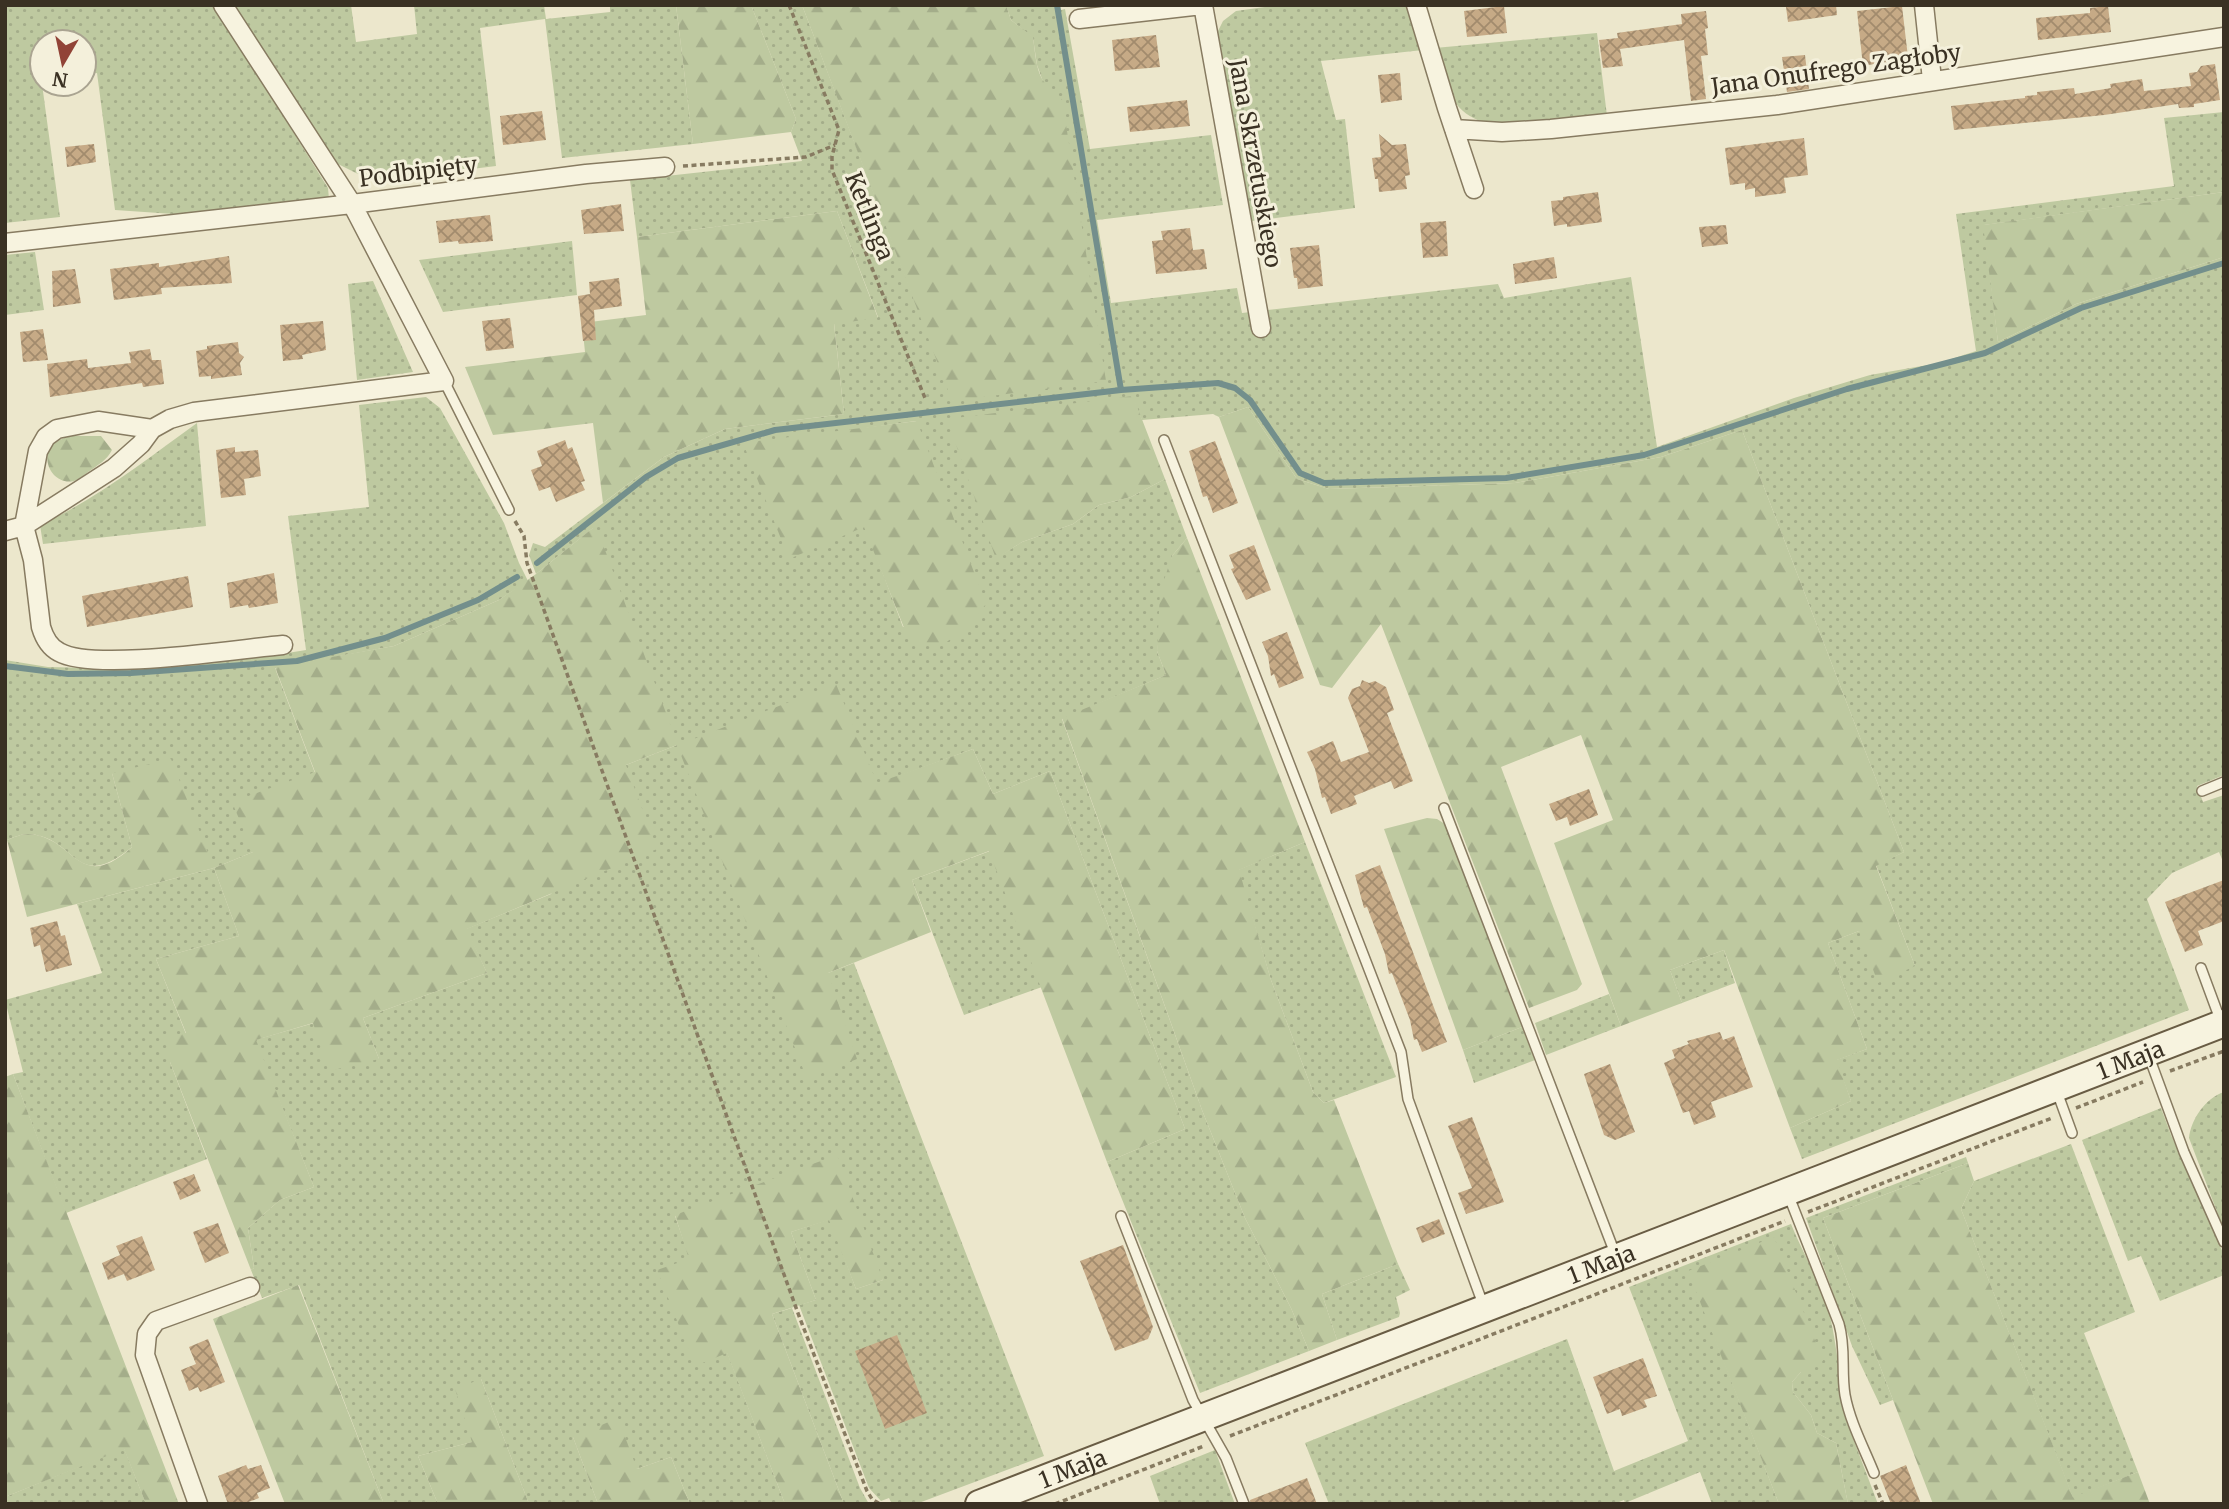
<svg xmlns="http://www.w3.org/2000/svg" width="2229" height="1509" font-family="Merriweather,serif">
  <defs>
    <pattern id="green-dots" width="8" height="8" patternUnits="userSpaceOnUse" patternTransform="scale(1.75)"><rect width="8" height="8" fill="#bec9a0"/><path d="M2 2h.1M6 6h.1" fill="none" stroke="#a4ad8a" stroke-width="1.8" stroke-linecap="round"/></pattern>
    <pattern id="forest-firs" width="22" height="20" patternUnits="userSpaceOnUse" patternTransform="scale(1.75)"><rect width="22" height="20" fill="#bec9a0"/><path d="M5 1l3.5 6h-7zM16 11l3.5 6h-7z" fill="#a4ad8a"/></pattern>
    <pattern id="building-cross-hatch" width="8" height="8" patternUnits="userSpaceOnUse" patternTransform="scale(1.75)"><rect width="8" height="8" fill="#c6aa86"/><path d="M0 0l8 8M0 8l8-8" fill="none" stroke="#a28b6d"/></pattern>
  </defs>
  <rect width="100%" height="100%" fill="#ece7cc"/>
  <path fill="url(#green-dots)" fill-rule="evenodd" d="M5,5H214L328,188L329,199L203,216L115,210L97,73L84,75V42H42V84L60,217L5,223Z
    M232,5H351L356,42L417,34L414,5H544L546,19L610,12V5H676L693,144L562,158L545,19L480,28L496,166L383,180L362,176L332,161Z
    M751,5H802L953,401L1045,87L1037,65L1033,38L1011,20L1006,5H1060L1061,10L1065,9L1090,149L1211,135L1223,205L1097,220L1111,303L1237,288L1242,313L1498,284L1504,298L1631,277L1657,447L1794,398L1870,375L1939,363L1976,351L1956,214L2174,186L2164,118L2224,112V192L1984,225L1998,342L2076,304L2224,257V775L2197,786L2203,802L2224,795V864L2219,852L2172,873L2147,899L2189,1010L1802,1159L1790,1128L1851,1101L1836,1060L1867,1049L1828,943L1859,931L1915,966L1876,865L1904,852L1742,430L1661,457L1515,483L1329,489L1297,479L1248,407L1219,417L1213,414L1142,420L1132,396L996,558L1022,542L1073,524L1099,505L1131,497L1165,479L1187,538L1172,556L1157,651L1166,675L1062,719L1202,1110L1245,1218L1291,1308L1309,1351L1200,1393L1107,1162L1185,1129L1050,771L993,794L973,749L877,784L828,973L854,963L1044,1456L916,1504H892L889,1498L881,1501L869,1488L799,1305L816,1300L791,1232L830,1219L856,1289L883,1280L808,1167L675,1216L690,1259L695,1365L727,1352L785,1504H690L671,1457L637,1469L573,1437L598,1504H529L481,1379L472,1442L418,1456L438,1504H384L299,1285L262,1298L251,1270L254,1268L248,1228L280,1200L314,1187L255,1040L314,1023L379,1059L363,1018L487,973L466,929L551,894L626,765L677,745L593,528L536,574L529,555L533,543L545,547L664,457L725,429L844,414L834,323L878,317L837,211L637,237L630,180L802,161L791,132L796,119ZM916,421L985,604L903,627L830,433Z
    M1280,5H1413L1423,50L1321,61L1336,120L1345,119L1355,208L1252,221L1216,35L1223,21L1236,11Z
    M1597,33L1607,116C1563,122 1475,146 1451,95C1444,80 1440,63 1435,48Z
    M572,241L577,295L443,312L419,260Z
    M35,252L44,310L5,315V255Z
    M373,281L413,372L357,380L348,284Z
    M426,397L440,408L504,523L519,563L528,581L499,600L394,646L275,668L315,773L253,852L214,868L239,936L156,959L186,1034L170,1062L207,1159L66,1213L13,1074L23,1072L5,1000L102,973L77,904L214,868L112,773L132,847C74,895 77,836 28,834C22,834 14,837 7,840L5,660L48,667L92,668L275,655L306,650L288,516L369,507L359,405Z
    M197,423L206,526L43,544L40,525C97,499 147,459 197,423Z
    M1305,842L1396,1077L1324,1103L1313,1092L1271,980L1238,870Z
    M990,851L1042,987L964,1015L912,880Z
    M1724,950L1735,983L1682,1003L1670,970Z
    M1609,994L1621,1026L1546,1055L1535,1023Z
    M1522,1027L1535,1060L1474,1083L1463,1050Z
    M2224,1092V1230L2189,1138C2191,1120 2205,1098 2224,1092Z
    M2161,1108L2171,1135L2224,1255V1275L2160,1301L2141,1256L2128,1261L2082,1140Z
    M2071,1144L2135,1312L2084,1333L2138,1472L2073,1498L1961,1209L1974,1181Z
    M1966,1157L1968,1163L1823,1218L1893,1400L1880,1405L1852,1346L1806,1218Z
    M1791,1224C1803,1254 1822,1284 1830,1316C1838,1350 1839,1385 1848,1419L1846,1420L1878,1504H1848L1836,1443L1817,1433L1811,1415L1793,1392L1792,1382L1801,1372L1689,1271L1779,1504H1712L1700,1472L1625,1503L1624,1500L1614,1504H1329L1305,1443L1567,1339L1614,1471L1688,1441L1629,1287Z
    M1398,1264L1410,1290L1396,1297L1400,1313L1399,1317L1337,1340L1322,1294Z
    M792,1308L860,1488L869,1504H844L772,1314Z
    M124,1448L146,1504H5V1497Z
    M1215,1450L1235,1504H1160L1150,1476Z"/>
  <path fill="url(#forest-firs)" d="M676,5H751L796,119L791,132L693,144Z
    M802,5H1006L1011,20L1033,37C1037,67 1036,81 1062,99L1106,381L952,401Z
    M2224,192V257L2076,304L1998,342L1983,225Z
    M837,211L878,318L834,324L844,414L725,429L664,457L603,503L593,423L493,435L465,367L585,352L582,323L646,315L637,237Z
    M1133,396L1165,479L1131,497L1099,505L1073,524L1022,542L996,559L947,419Z
    M1248,407L1297,479L1329,489L1515,483L1661,457L1742,430L1904,852L1876,866L1915,966L1878,983L1859,931L1828,943L1867,1049L1837,1060L1851,1101L1790,1128L1724,950L1670,970L1682,1003L1621,1026L1554,843L1613,820L1581,735L1501,767L1582,984L1577,990L1529,1008L1381,624L1332,688L1320,685L1219,417Z
    M917,421L986,604L963,632L941,645L910,643L864,527L789,559L743,443Z
    M72,436H101L112,450C107,460 98,465 88,472C84,475 79,479 74,481C48,487 31,443 72,436Z
    M594,527L605,550L678,745L836,684L877,783L973,749L993,794L1050,771L1185,1129L1107,1162L989,851L912,880L931,932L828,973L857,1059L807,1079L677,745L626,765L657,849L467,929L487,973L363,1018L379,1059L329,1071L313,1023L256,1040L314,1187L280,1200L248,1228L254,1268L251,1270L170,1062L166,1039L186,1033L156,959L239,936L214,868L27,917L7,840C14,837 22,834 28,834C76,836 77,896 132,847L112,773L171,759L214,868L253,852L232,802L315,772L275,667L394,646L499,600L536,574Z
    M1187,538L1305,842L1239,870L1271,980L1313,1092L1324,1103L1334,1100L1398,1264L1322,1294L1337,1340L1309,1351L1291,1308L1245,1218L1202,1110L1062,718L1166,675L1157,651L1160,592L1172,556Z
    M1427,818L1437,819L1445,824L1522,1027L1463,1050L1384,829Z
    M13,1074L179,1504H146L124,1449L5,1497V1077Z
    M837,1155L883,1280L856,1289L829,1220L791,1232L816,1300L772,1314L844,1504H785L727,1353L695,1366L657,1270L689,1259L675,1215Z
    M1968,1163L1974,1181L1961,1209L2073,1497L2138,1472L2150,1504H1933L1823,1218Z
    M1774,1237L1823,1361L1801,1372L1792,1382L1793,1392L1811,1415L1817,1433L1836,1443L1848,1504H1779L1688,1271Z
    M298,1285L384,1504H285L213,1319Z
    M481,1379L529,1504H438L418,1456L472,1442L455,1389Z
    M618,1418L637,1469L671,1457L690,1504H598L573,1437Z"/>
  <g fill="none" stroke-linecap="round" stroke-linejoin="round">
    <path stroke="#738f8c" stroke-width="6" d="M1057,5L1121,390
      M537,563L646,477L678,458L775,430L1121,390L1218,383L1235,388L1250,400L1300,473L1324,483L1506,478L1644,455L1847,389L1985,353L2081,308L2224,263
      M5,666L68,674L131,673L297,661L385,638L478,600L517,577"/>
  </g>
  <path fill="url(#building-cross-hatch)" d="M1797,5H1836L1837,15L1788,22L1786,7Z
    M1504,6L1507,33L1467,37L1464,11Z
    M1902,6L1909,66L1874,69V64L1863,66L1857,11Z
    M2108,6L2111,32L2038,40L2036,18L2090,13V8Z
    M1706,11L1708,28L1705,29L1708,55L1701,56L1706,99L1691,101L1684,40L1620,49L1623,66L1603,68L1599,40L1618,38L1617,33L1682,24L1681,14Z
    M1156,35L1160,67L1115,71L1112,40Z
    M1805,55L1809,89L1787,92L1782,57Z
    M2215,64L2220,100L2194,104V107L2179,108L2178,104L2104,115L1954,130L1951,106L2025,98V96L2037,95V92L2074,88L2075,94L2111,88L2110,84L2142,79L2144,91L2191,86L2189,73L2197,72L2201,66Z
    M1400,73L1402,100L1381,103L1378,75Z
    M1187,100L1190,126L1130,132L1127,107Z
    M542,111L546,140L503,145L500,116Z
    M1379,134L1392,145L1406,144L1410,175L1405,176L1407,189L1379,192L1378,179H1375L1372,158L1381,157Z
    M1804,138L1808,175L1784,178L1786,193L1755,197V188L1745,190V183L1730,185L1725,148Z
    M94,144L96,162L67,167L65,147Z
    M1598,192L1602,222L1567,227V224L1554,226L1551,201L1563,200V197Z
    M621,204L624,231L584,234L581,210Z
    M490,215L493,241L459,244L458,241L439,243L436,221Z
    M1446,221L1448,256L1423,258L1420,223Z
    M1726,225L1728,244L1702,247L1699,227Z
    M1190,228L1193,250L1204,249L1207,269L1156,274L1152,241L1163,240L1161,231Z
    M1319,245L1323,286L1298,289L1297,278H1294L1290,248Z
    M229,256L232,283L161,288L162,294L114,300L110,269L159,263V267Z
    M1554,257L1557,278L1515,284L1513,264Z
    M75,269L81,303L53,307L52,271Z
    M619,278L622,306L594,310L596,340L583,341L578,296L590,294L589,282Z
    M510,318L514,348L486,351L482,321Z
    M323,321L326,350L302,355L303,359L283,361L280,325Z
    M43,329L48,360L23,362L20,332Z
    M238,342L239,353L244,357L240,363L242,375L211,379V376L199,377L196,351L207,349V346Z
    M150,349L152,360H161L164,384L143,387L142,383L50,397L47,364L87,359L88,368L131,363L129,352Z
    M565,440L568,449L572,447L585,481L581,482L585,490L556,502L550,487L539,491L531,470L542,466L537,451Z
    M1215,441L1238,503L1213,513L1207,496L1203,497L1189,451Z
    M235,447V452L258,450L261,476L244,479L246,495L221,498L216,450Z
    M1254,545L1271,590L1246,600L1231,569L1234,568L1229,555Z
    M274,573L278,603L249,608L248,605L230,608L227,583Z
    M188,576L193,607L87,627L82,596Z
    M1287,632L1304,678L1279,688L1274,674L1271,676L1268,656L1262,642Z
    M1362,680L1369,683L1375,681L1386,687L1394,710L1387,713L1413,781L1394,789L1391,781L1354,796L1357,804L1331,814L1325,797L1322,798L1315,769L1307,752L1333,741L1341,762L1369,752L1348,698L1352,689L1360,686Z
    M1589,789L1598,815L1570,826L1567,817L1556,821L1549,804Z
    M1380,865L1447,1042L1422,1052L1417,1039L1414,1040L1410,1020L1392,973L1389,974L1385,954L1367,907L1364,908L1355,875Z
    M2224,880V921L2198,931L2203,945L2185,952L2165,902Z
    M57,921L61,936L65,935L72,965L46,972L40,945L34,947L30,928Z
    M1720,1032L1723,1040L1734,1036L1753,1087L1711,1102L1716,1117L1694,1125L1689,1111L1683,1113L1664,1063L1675,1058L1672,1050L1689,1044L1687,1041Z
    M1610,1064L1635,1132L1615,1140L1604,1135L1584,1074Z
    M1472,1117L1504,1202L1466,1214L1458,1193L1472,1188L1448,1126Z
    M194,1174L201,1191L180,1200L173,1182Z
    M1439,1219L1445,1234L1422,1243L1416,1228Z
    M218,1223L229,1253L205,1263L193,1232Z
    M142,1236L155,1270L127,1281L124,1274L108,1280L102,1263L120,1255L116,1246Z
    M1123,1245L1153,1327L1148,1339L1115,1351L1080,1261Z
    M897,1335L927,1413L885,1429L855,1351Z
    M208,1339L225,1382L200,1392L198,1387L189,1391L181,1370L196,1364L189,1347Z
    M1643,1358L1657,1396L1644,1400L1647,1407L1622,1416L1620,1409L1607,1414L1593,1377Z
    M246,1465L248,1469L261,1465L270,1488L257,1493L259,1498L243,1504H228L218,1476Z
    M1906,1465L1921,1504H1891L1880,1476Z
    M1307,1478L1317,1504H1251L1250,1500Z"/>
  <g fill="none" stroke-linecap="round" stroke-linejoin="round">
    <g stroke="#877b61" stroke-width="12">
      <path id="service" d="M444,381L509,510
        M1164,440L1401,1052L1408,1099L1484,1307
        M2202,791L2224,782
        M1444,808L1616,1256
        M2201,968L2221,1022
        M2148,1054L2184,1152L2224,1242
        M2056,1089L2072,1133
        M1788,1194L1839,1324C1846,1348 1841,1371 1845,1395C1850,1422 1864,1448 1874,1473
        M1121,1216L1193,1400L1226,1458L1244,1504"/>
    </g>
    <g stroke="#877b61" stroke-width="21">
      <path id="minor" d="M1203,5L1261,328
        M1416,5L1447,108L1474,189
        M1924,5L1932,80
        M1079,19L1202,5
        M1454,129L1502,132L1551,129L1777,105L2224,37
        M5,243L352,204L586,174L665,167
        M152,429L98,421L57,429L46,437L38,451L24,526L33,560L41,627C44,637 49,647 59,652C93,672 237,649 283,645
        M5,531L24,526L114,468L141,444L152,429L170,419L194,412L444,381L352,204L223,5
        M198,1504L145,1355L147,1334L156,1321L250,1287"/>
    </g>
    <g stroke="#695c44" stroke-width="30">
      <g id="secondary">
        <path id="s1" d="M979,1504L2224,1023"/>
      </g>
    </g>
    <path stroke="#877b61" stroke-width="3.5" stroke-dasharray="5 3.5" stroke-linecap="butt" d="M789,5L839,130L832,156V170L925,398
      M683,166L806,157L835,145
      M515,521L524,536L527,563L799,1316L867,1491L872,1499L880,1504
      M2170,1071L2224,1051
      M2076,1108L2143,1082
      M1808,1212L2052,1118
      M1230,1436L1785,1221
      M1875,1485L1883,1504
      M1055,1504L1204,1446"/>
    <use href="#service" stroke="#f7f3df" stroke-width="9"/>
    <use href="#minor" stroke="#f7f3df" stroke-width="18"/>
    <use href="#secondary" stroke="#f7f3df" stroke-width="26"/>
  </g>
  <g text-anchor="middle" dominant-baseline="central" stroke-width="6" stroke-linejoin="round" paint-order="stroke">
    <g font-size="23" fill="#3a3123" stroke="#f4f0db">
      <text transform="translate(1836 69) rotate(-8)">Jana Onufrego Zagłoby</text>
      <text transform="translate(1256 163) rotate(80)">Jana Skrzetuskiego</text>
      <text transform="translate(418 171) rotate(-7)">Podbipięty</text>
      <text transform="translate(870 216) rotate(68)">Ketlinga</text>
      <text stroke="none"><textPath href="#s1" startOffset="1234">1 Maja</textPath></text>
      <text stroke="none"><textPath href="#s1" startOffset="667">1 Maja</textPath></text>
      <text stroke="none"><textPath href="#s1" startOffset="100">1 Maja</textPath></text>
    </g>
  </g>
  <rect width="2229" height="1509" fill="none" stroke="#3a3123" stroke-width="14"/>
  <g transform="translate(63 63) rotate(189)"><circle r="33" fill="#f4f0db" stroke="#aaa491" stroke-width="2"/>
  <path d="M0-5L12 26L0 18L-12 26Z" fill="#914336"/>
  <text y="-10" font-size="19" font-weight="bold" text-anchor="middle" fill="#3a3123">N</text>
  </g>
</svg>
